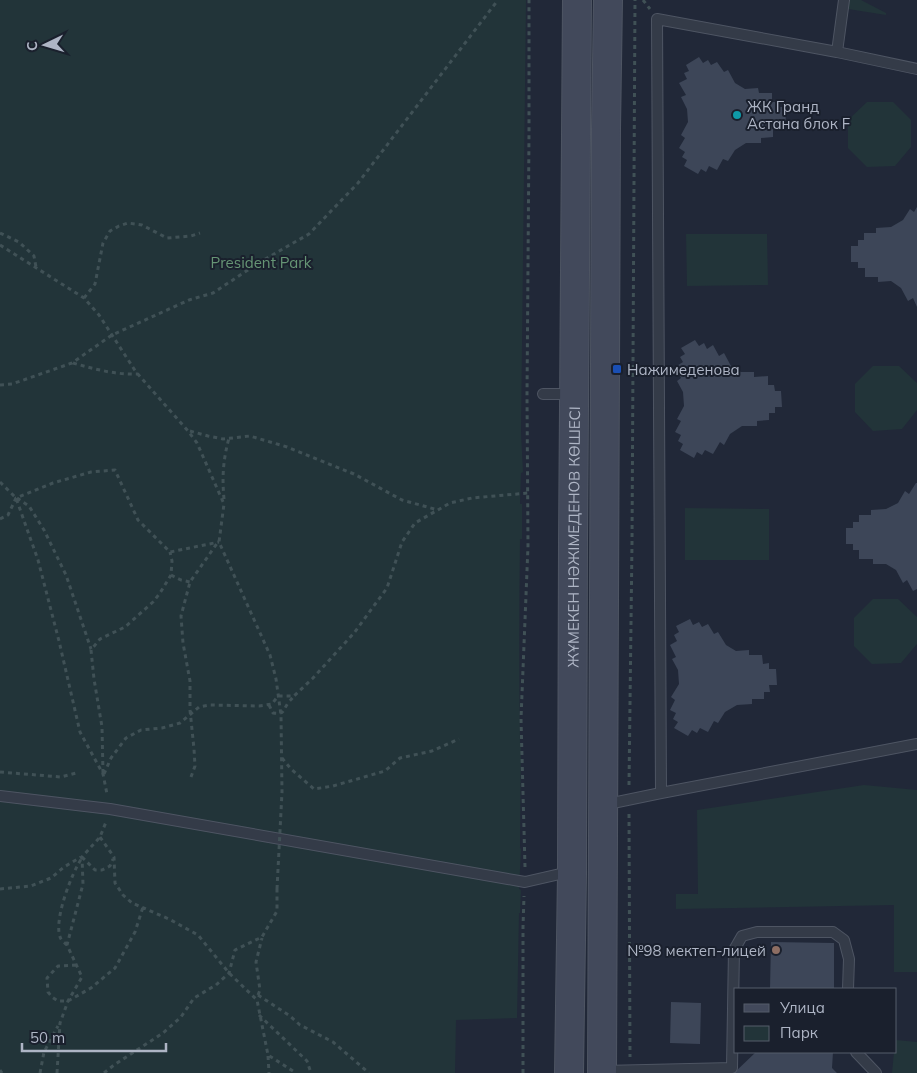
<svg xmlns="http://www.w3.org/2000/svg" width="917" height="1073" font-family="Mulish,sans-serif">
  <rect width="100%" height="100%" fill="#212838"/>
  <path fill="#223439" d="M0,0H526L521,433L523,472L521,473L520,504H522V539H520C519,607 519,675 520,743H521L520,848L521,849L519,889L521,890L520,913H519L517,1018L456,1020L455,1073H0Z
    M848,0H861L886,13V15L848,9L846,5Z
    M867,102H893L911,120V147L895,166L867,167L848,148V120Z
    M686,234H767L768,285L687,286Z
    M873,366H899L917,383V410L902,429L873,431L855,412V384Z
    M685,508L769,509V560H685Z
    M873,599H898L917,617V644L901,663L872,664L854,646V618Z
    M864,785L917,790V905H914H917V972H894V905L676,909V894H698L697,810Z
    M896,1040L917,1042V1073H892L894,1052H896Z"/>
  <path fill="#3d4658" d="M699,57L703,63L708,60L711,65L717,62L724,72L728,70L735,83L745,89L758,88L759,93H772V102H778V107H785L786,123L779,124V130H773V137L761,138V143H746L735,150L728,161L723,159L717,170L709,166L706,172L701,169L698,174L684,166L687,160L682,157L685,152L679,148L685,138L681,135L688,122L687,109L681,97L686,95L679,83L687,79L684,73L689,71L686,65Z
    M917,207V307L913,298L908,301L901,288L891,281L878,282V277H865V268H858V262H851V246H858V240H864V233H876V228L891,227L903,220L910,209L914,212Z
    M695,340L699,346L704,343L707,349L713,345L719,356L724,353L731,366L741,372H754V377L768,376V385H774L775,391H781L782,407H775V413H769V420L757,421V426H742L730,434L724,445L720,442L713,454L705,450L702,455L697,452L694,458L680,450L683,444L678,441L681,435L675,432L681,421L677,419L684,406L683,392L677,381L681,378L675,367L683,362L680,357L685,354L681,348Z
    M916,483H917V589L913,591L907,580L903,583L896,570L886,564H873V559H859V550H853V544H846V528H853V522H859V515H871V510L886,509L898,503L905,491L909,494Z
    M690,619L693,625L699,622L702,627L708,624L714,634L718,632L726,645L736,651L749,650V655H762L763,664L769,663V669H776L777,685H769L770,692H764V699H752V704L737,705L725,712L718,723L714,721L708,732L700,728L697,733L692,730L688,736L674,728L678,722L673,719L676,713L670,710L675,700L671,697L679,684L678,670L672,659L676,657L670,645L677,641L674,635L679,632L676,626Z
    M771,942L834,943V989H770Z
    M671,1002L701,1003L700,1044L670,1043Z
    M756,1052H833L832,1068L837,1073H734Z"/>
  <g fill="none" stroke-linecap="round" stroke-linejoin="round">
    <g stroke="#4e5563" stroke-width="12">
      <path id="lane" d="M837,52L844,0
        M543,394H573
        M661,793L657,19L837,52L917,69
        M0,796L110,809L525,882L560,874H571
        M603,805L661,793L917,744
        M856,1052L876,1073
        M603,1071L732,1068L734,950L742,936L757,932H833L844,940L849,959L848,989"/>
    </g>
    <g stroke="#4e5563" stroke-width="30">
      <g id="secondary">
        <path id="s1" d="M569,1073L572,874L573,542L577,0"/>
        <path d="M602,1073L606,129L608,0"/>
      </g>
    </g>
    <path stroke="#405156" stroke-width="3" stroke-dasharray="4 4" stroke-linecap="butt" d="M643,0L650,9
      M0,233L19,242L34,256L36,267
      M0,245L84,298L99,315L136,372L188,431L197,443L224,504L219,542L270,655L276,679L281,715L282,792
      M84,298L95,284L103,243L110,231L119,226L128,223L142,225L167,238L191,236L200,233
      M73,363C94,369 116,375 138,374
      M0,385L12,384L72,363L112,335L189,300L213,293L260,262L309,234L358,183L498,0
      M190,431L208,436L223,439L250,436L287,447L354,474L402,500L438,510
      M0,482L16,498L38,560L59,641L80,732L103,774L107,794
      M17,498L29,506L44,530L66,575L91,649
      M224,499C222,477 223,460 229,438
      M0,519L8,515L16,498L53,483L91,472L115,470L138,520L170,552L219,542
      M171,575L181,580L190,582
      M269,705L273,713C285,714 282,712 288,703C290,700 292,699 294,696
      M282,758L291,769L314,789L333,786L385,771L400,758L432,751L459,739
      M0,772L61,777L76,773
      M103,773L102,727L94,679L91,650L100,639L125,627L153,602L160,593L171,575L172,561L170,552
      M104,774L111,758L126,738L141,730L162,728L180,723L199,707L210,705L259,706L272,704L278,696H294L313,678L354,633L387,588L402,542L415,523L450,503L472,498L528,493
      M191,777L195,766L194,749L190,710V681L183,643L181,616L190,582L218,542
      M629,785L632,543L635,0
      M629,814L630,1057
      M100,837L114,857L115,883L123,895L132,903L169,919L198,935L229,973L257,1000L268,1055L296,1073
      M82,857L95,870H102L110,866L113,859
      M525,867L521,719L528,546L527,395L529,134V0
      M0,889L31,886L51,878L64,867L81,857
      M67,945C65,943 62,941 61,939C52,923 72,872 82,858
      M76,965L58,966L47,978L48,992L52,997L58,1001H68L91,988L115,968L135,932L143,907
      M258,995L290,1016L300,1025L333,1042L369,1073
      M258,995L260,990L256,962L262,938
      M259,1015L307,1061L311,1073
      M268,1056L269,1073
      M0,1070L2,1073
      M40,1073L44,1052L58,1026
      M57,1073L60,1023L68,1001L82,977L67,945L83,884L82,857L100,837L106,822
      M104,1073L114,1065L163,1033L181,1017L194,998L216,985L229,973L235,950L262,937L277,911V889
      M523,1073V927L524,896"/>
    <use href="#lane" stroke="#343b48" stroke-width="10"/>
    <use href="#secondary" stroke="#42495b" stroke-width="28"/>
    <path stroke="#405156" stroke-width="3" stroke-dasharray="4 4" stroke-linecap="butt" d="M277,889L282,792"/>
  </g>
  <circle fill="#0f9aa8" stroke="#1a202d" stroke-width="2" cx="737" cy="115" r="5"/>
  <rect fill="#1a4fb4" stroke="#1a202d" stroke-width="2" x="612" y="364" width="10" height="10" rx="2.5"/>
  <circle fill="#8d6e63" stroke="#1a202d" stroke-width="2" cx="776" cy="950" r="5"/>
  <g text-anchor="middle" dominant-baseline="central" stroke-width="4" stroke-linejoin="round" paint-order="stroke">
    <g font-size="15" fill="#aeb5c5" stroke="#1a202d" text-anchor="start">
      <text x="747" y="106">ЖК Гранд<tspan x="747" dy="17">Астана блок F</tspan></text>
      <text x="627" y="369">Нажимеденова</text>
      <text x="766" y="950" text-anchor="end">№98 мектеп-лицей</text>
    </g>
    <g font-size="15" fill="#669575" stroke="#1a202d">
      <text x="261" y="262">President Park</text>
    </g>
    <g font-size="15" fill="#aeb5c5" stroke="#1a202d">
      <text stroke="none"><textPath href="#s1" startOffset="536">ЖҰМЕКЕН НӘЖІМЕДЕНОВ КӨШЕСІ</textPath></text>
    </g>
  </g>
  <rect x="734" y="988" width="162" height="65" fill="#1a202d" stroke="#555c6a"/>
  <rect x="744" y="1004" width="25" height="8" fill="#42495b" stroke="#555c6a"/>
  <text x="780" y="1013" font-size="15" fill="#aeb5c5">Улица</text>
  <rect x="744" y="1026" width="25" height="15" fill="#223439" stroke="#555c6a"/>
  <text x="780" y="1038" font-size="15" fill="#aeb5c5">Парк</text>
  <g transform="translate(45 45) rotate(265)" stroke="#1a202d" stroke-width="4" paint-order="stroke">
  <path d="M0-4L9 19L0 12L-9 19Z" fill="#aeb5c5"/>
  <text y="-8" font-size="14" font-weight="bold" text-anchor="middle" fill="#aeb5c5">С</text>
  </g>
  <path d="M22 1043v8h144v-8" fill="none" stroke="#aeb5c5" stroke-width="2.5"/>
  <text x="30" y="1043" font-size="15" fill="#aeb5c5" stroke="#1a202d" stroke-width="4" paint-order="stroke">50 m</text>
</svg>
